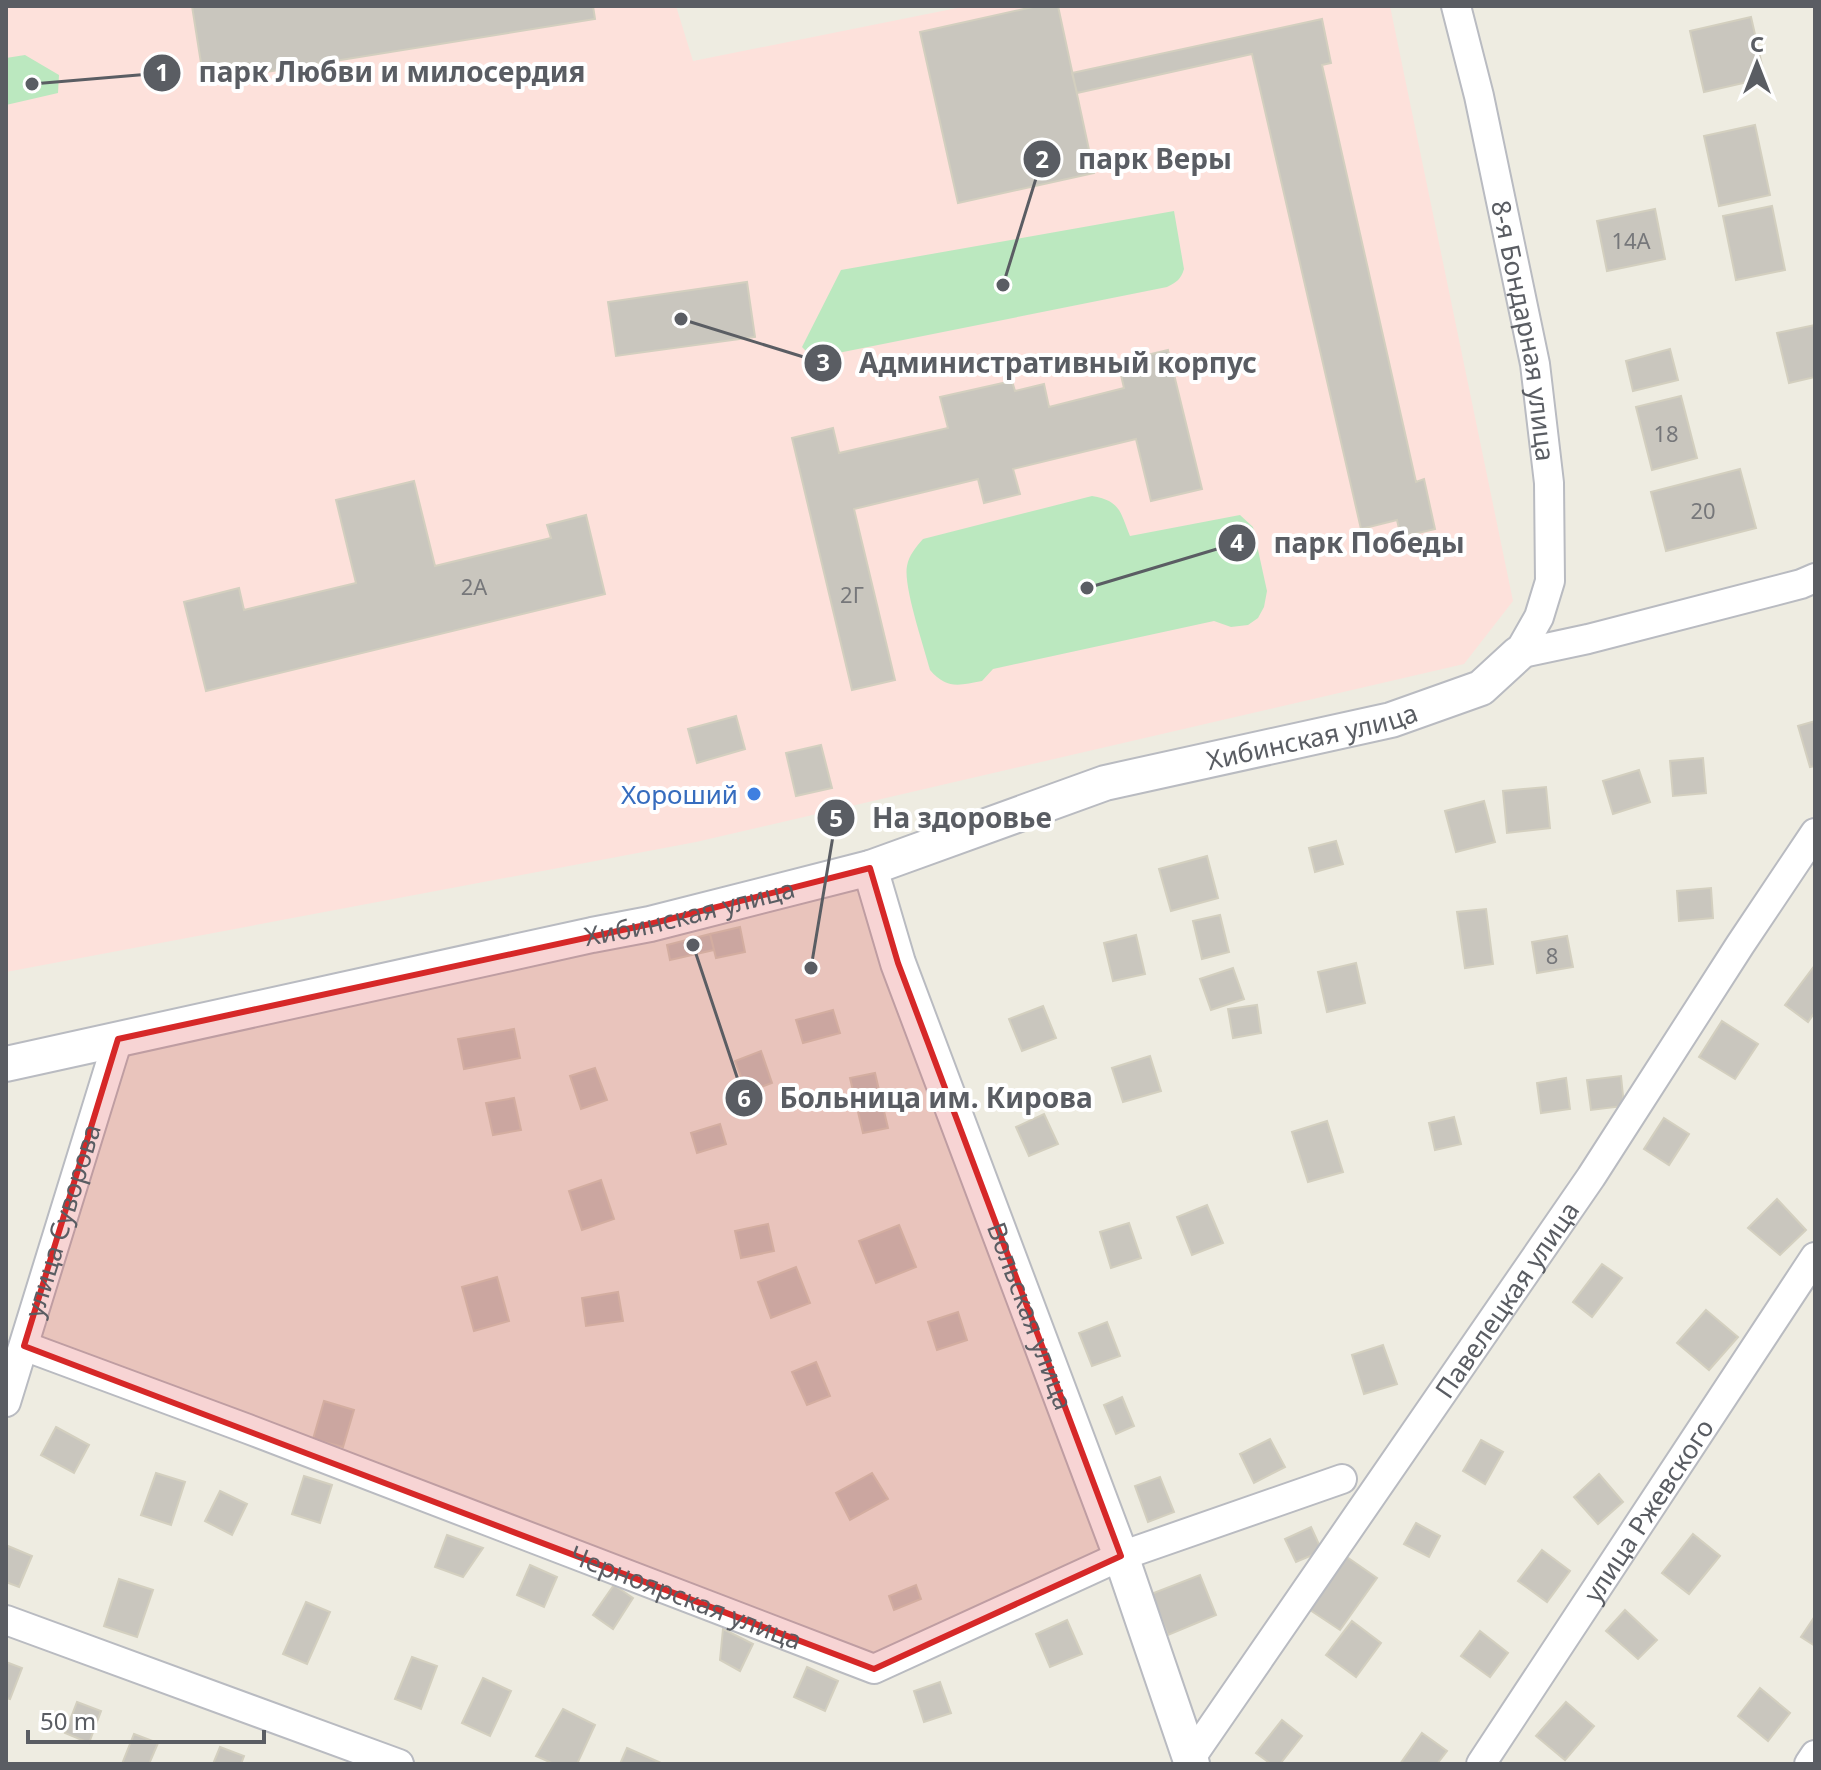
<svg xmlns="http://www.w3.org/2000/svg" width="1821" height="1770" font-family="'Noto Sans',sans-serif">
  <rect width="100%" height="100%" fill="#eeece1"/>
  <path fill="#fde1db" d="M6,6H676L693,61L967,6H1390L1513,601L1464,664L696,842L6,972Z"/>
  <path fill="#bbe8bf" d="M25,55L59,75L58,93L6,105V58Z
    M1174,211L1184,269C1181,279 1177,282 1167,287L813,358L802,347L841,270Z
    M1092,496C1121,501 1120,512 1130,536L1240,515L1253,527L1267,591L1264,607L1258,618L1248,625L1231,627L1214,621L993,669L982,681C960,685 947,690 930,670C924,647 903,586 907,566C909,555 916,547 923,539Z"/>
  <path fill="#c9c6be" stroke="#d3cfbf" stroke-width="2" d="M192,6H593L595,19L204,82Z
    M1037,6H1058L1094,173L958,203L920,32Z
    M1751,17L1765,78L1704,92L1690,31Z
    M1322,19L1331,63L1322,65L1416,482L1424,479L1435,529L1401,537L1397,520L1361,529L1252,54L1077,93L1072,73Z
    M1755,125L1770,195L1719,206L1704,136Z
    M1772,206L1785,270L1736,280L1723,216Z
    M1655,209L1665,259L1607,271L1597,221Z
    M747,282L755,337L616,356L608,302Z
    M1815,325V377L1789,383L1777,333Z
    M1670,349L1678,380L1633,391L1626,361Z
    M1168,350L1202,489L1151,501L1136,439L1013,469L1020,494L984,503L978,479L854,509L895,680L852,690L792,438L833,428L839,453L948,428L940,397L1012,381L1015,391L1044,384L1049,407L1124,388L1118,362Z
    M1681,396L1697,458L1652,470L1636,407Z
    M1740,469L1756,528L1666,551L1651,492Z
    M414,481L435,566L551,538L547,525L586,515L605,594L206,691L184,602L239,588L244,610L356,583L336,500Z
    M736,716L745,749L697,763L688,729Z
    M1815,721V766L1810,767L1798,726Z
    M821,745L832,788L796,796L786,753Z
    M1703,758L1706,793L1673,796L1670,761Z
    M1639,770L1650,802L1613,814L1603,781Z
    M1546,787L1550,828L1507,833L1503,791Z
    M1484,801L1495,842L1456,852L1445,811Z
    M1336,841L1343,864L1315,872L1309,848Z
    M1207,856L1218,898L1171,911L1159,869Z
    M1711,888L1713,918L1679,921L1677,891Z
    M1486,909L1493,964L1465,968L1457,912Z
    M1220,915L1229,952L1202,959L1193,921Z
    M740,927L745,952L716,958L710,934Z
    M710,934L714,950L670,960L667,945Z
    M1136,935L1145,974L1113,981L1104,943Z
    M1567,936L1573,967L1537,973L1532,942Z
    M1356,963L1365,1003L1327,1012L1318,972Z
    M1815,965V1012L1808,1022L1785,1005Z
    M1233,968L1244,999L1211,1010L1200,979Z
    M1257,1005L1261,1033L1233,1038L1228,1009Z
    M1043,1006L1056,1038L1022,1051L1009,1019Z
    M833,1010L840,1033L803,1043L796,1020Z
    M1722,1021L1758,1044L1735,1079L1699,1057Z
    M514,1029L520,1058L464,1069L458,1039Z
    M761,1051L772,1083L747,1092L735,1061Z
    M1150,1056L1161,1091L1123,1102L1112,1068Z
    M595,1068L607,1100L581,1109L570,1076Z
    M875,1073L888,1128L863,1133L850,1078Z
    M1621,1076L1624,1106L1591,1110L1587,1080Z
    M1566,1078L1570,1109L1541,1113L1537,1083Z
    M514,1098L521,1130L493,1135L486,1103Z
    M1044,1114L1058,1144L1029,1156L1016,1127Z
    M1454,1117L1461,1144L1435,1150L1429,1123Z
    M1664,1118L1689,1134L1669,1165L1644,1149Z
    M1327,1121L1343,1172L1308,1182L1292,1132Z
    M720,1124L726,1144L697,1153L691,1133Z
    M601,1180L614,1219L582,1230L569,1191Z
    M1777,1199L1806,1230L1780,1255L1748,1228Z
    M1207,1205L1223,1243L1192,1255L1177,1217Z
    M1129,1223L1141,1258L1111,1268L1100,1232Z
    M768,1224L774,1251L741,1258L735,1231Z
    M899,1225L916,1267L876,1283L859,1241Z
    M1602,1264L1622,1278L1592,1317L1573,1302Z
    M796,1267L810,1303L771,1318L758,1282Z
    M497,1277L509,1321L474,1331L462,1287Z
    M618,1292L623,1321L586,1326L582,1298Z
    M1706,1310L1738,1337L1709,1370L1677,1343Z
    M958,1312L967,1340L937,1350L928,1322Z
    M1107,1322L1120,1356L1092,1366L1079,1333Z
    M1383,1345L1397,1384L1364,1394L1352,1355Z
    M816,1362L830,1396L807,1405L792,1372Z
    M1122,1397L1134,1426L1116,1434L1104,1405Z
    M324,1401L354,1410L343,1447L313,1439Z
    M56,1427L89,1445L74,1473L41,1455Z
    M1270,1439L1285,1467L1254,1483L1240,1454Z
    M1481,1440L1503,1452L1485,1484L1463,1471Z
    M156,1473L185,1482L171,1525L141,1515Z
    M872,1473L888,1499L850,1520L836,1493Z
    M1599,1474L1623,1502L1598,1524L1574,1497Z
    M304,1476L332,1485L320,1523L292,1514Z
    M1160,1477L1174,1512L1148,1522L1135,1486Z
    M220,1491L247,1504L232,1535L205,1521Z
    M1416,1523L1440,1536L1429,1557L1404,1544Z
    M1311,1527L1322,1551L1296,1562L1285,1539Z
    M1693,1534L1720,1556L1689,1594L1662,1573Z
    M447,1535L483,1548L463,1577L435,1567Z
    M8,1546L32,1556L19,1587L6,1582V1551Z
    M1542,1550L1570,1571L1547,1602L1518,1581Z
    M1344,1555L1377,1578L1340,1630L1307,1608Z
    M530,1565L557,1577L544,1607L517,1595Z
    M1200,1575L1216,1615L1168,1635L1151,1594Z
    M119,1579L153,1590L137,1637L104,1626Z
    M614,1585L633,1598L613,1629L593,1615Z
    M916,1585L921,1599L894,1610L889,1596Z
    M306,1602L330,1612L307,1664L283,1654Z
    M1625,1610L1657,1640L1638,1659L1606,1631Z
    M1815,1616V1646L1801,1637Z
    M1067,1620L1082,1654L1050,1667L1036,1634Z
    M1352,1621L1381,1643L1356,1677L1326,1655Z
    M723,1629L753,1644L740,1671L720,1660Z
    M1480,1631L1508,1653L1490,1677L1461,1656Z
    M412,1657L437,1666L421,1709L395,1699Z
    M6,1662L22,1668L10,1699L6,1698Z
    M807,1667L838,1681L825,1711L794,1697Z
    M483,1678L511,1691L490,1736L462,1723Z
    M940,1682L951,1713L924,1722L914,1691Z
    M1760,1688L1790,1713L1768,1741L1738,1716Z
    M77,1702L101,1711L89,1743L65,1733Z
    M1566,1702L1594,1726L1565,1760L1536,1736Z
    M563,1709L595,1725L577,1764H554L536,1756Z
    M1282,1720L1302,1736L1280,1764H1271L1256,1753Z
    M1422,1733L1447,1751L1437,1764H1400Z
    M134,1734L158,1743L149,1764H122Z
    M220,1747L244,1756L241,1764H213Z
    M627,1748L661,1763V1764H620Z"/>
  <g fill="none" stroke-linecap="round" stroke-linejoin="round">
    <g stroke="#b9bbc1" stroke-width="32">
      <g id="minor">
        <path id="s1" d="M1456,6L1479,96L1535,364L1549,483L1550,581L1539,617L1518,654"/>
        <path d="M1518,654L1588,639L1801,584L1815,578"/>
        <path id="s2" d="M24,1346L248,1429L874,1669L1121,1556L1342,1479"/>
        <path id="s3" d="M6,1402L118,1039"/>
        <path d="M6,1620L399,1764"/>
        <path id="s4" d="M1190,1759L1591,1177L1740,945L1815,833"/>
        <path id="s5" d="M1481,1764L1815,1257"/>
        <path d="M1809,1764L1815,1755"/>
      </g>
    </g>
    <g stroke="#b9bbc1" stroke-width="38">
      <g id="tertiary">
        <path id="s6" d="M870,868L898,963L1121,1556L1192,1764"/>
        <path id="s7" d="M6,1064L592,935L650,924L870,868L1105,783L1391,720L1481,688L1518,654"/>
      </g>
    </g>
    <use href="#minor" stroke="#fff" stroke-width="28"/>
    <use href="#tertiary" stroke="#fff" stroke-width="34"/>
  </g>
  <path fill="#d62828" fill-opacity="0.2" stroke="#d62828" stroke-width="6" stroke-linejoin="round" d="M870,868L898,963L1121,1556L874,1669L24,1346L118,1039L650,924Z"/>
  <circle fill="#3f7fe0" stroke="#fff" stroke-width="3" cx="754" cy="794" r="8"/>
  <g text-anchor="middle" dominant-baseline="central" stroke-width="8" stroke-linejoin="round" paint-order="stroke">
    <g font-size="22" fill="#76777a">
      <text x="1631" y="240">14А</text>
      <text x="1666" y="433">18</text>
      <text x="1703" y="510">20</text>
      <text x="474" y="586">2А</text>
      <text x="852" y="594">2Г</text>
      <text x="1552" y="955">8</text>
    </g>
    <g font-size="26" fill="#5a5d63" stroke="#fff">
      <text stroke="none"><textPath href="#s1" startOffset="332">8-я Бондарная улица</textPath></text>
      <text stroke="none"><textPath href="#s7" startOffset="1348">Хибинская улица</textPath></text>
      <text stroke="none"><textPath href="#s7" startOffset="700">Хибинская улица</textPath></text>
      <text stroke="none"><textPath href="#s3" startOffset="190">улица Суворова</textPath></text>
      <text stroke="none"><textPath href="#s4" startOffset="558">Павелецкая улица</textPath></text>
      <text stroke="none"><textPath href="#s6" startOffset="476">Вольская улица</textPath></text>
      <text stroke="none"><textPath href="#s5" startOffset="304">улица Ржевского</textPath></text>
      <text stroke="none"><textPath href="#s2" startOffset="708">Черноярская улица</textPath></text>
    </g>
    <g font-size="26" fill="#366cbe" stroke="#fff" text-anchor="end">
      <text x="738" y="794">Хороший</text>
    </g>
  </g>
  <path fill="none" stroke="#5a5d63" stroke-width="3" d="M32 84L162 73M1003 285L1042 159M681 319L823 363M1087 588L1237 543M811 968L836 818M693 945L744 1098"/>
  <g fill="#5a5d63" stroke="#fff" stroke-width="3">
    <circle cx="32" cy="84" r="8"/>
    <circle cx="1003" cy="285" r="8"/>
    <circle cx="681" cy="319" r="8"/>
    <circle cx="1087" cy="588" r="8"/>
    <circle cx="811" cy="968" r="8"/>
    <circle cx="693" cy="945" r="8"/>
    <circle cx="162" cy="73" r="20"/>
    <circle cx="1042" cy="159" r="20"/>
    <circle cx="823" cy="363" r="20"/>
    <circle cx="1237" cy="543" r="20"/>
    <circle cx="836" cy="818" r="20"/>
    <circle cx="744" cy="1098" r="20"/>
  </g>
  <g font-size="24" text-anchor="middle" font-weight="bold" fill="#fff">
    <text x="162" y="81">1</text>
    <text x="1042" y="168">2</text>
    <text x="823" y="371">3</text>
    <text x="1237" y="551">4</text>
    <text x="836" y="827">5</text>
    <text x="744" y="1107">6</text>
  </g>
  <g font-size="28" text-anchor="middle" font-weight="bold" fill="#5a5d63" stroke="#fff" stroke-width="8" stroke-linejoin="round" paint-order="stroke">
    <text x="392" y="82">парк Любви и милосердия</text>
    <text x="1155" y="169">парк Веры</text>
    <text x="1058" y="373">Административный корпус</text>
    <text x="1369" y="553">парк Победы</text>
    <text x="962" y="828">На здоровье</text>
    <text x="936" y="1108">Больница им. Кирова</text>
  </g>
  <rect width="1821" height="1770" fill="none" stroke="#5a5d63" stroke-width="16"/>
  <g transform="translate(1757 64)" stroke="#ffffff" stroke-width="6" paint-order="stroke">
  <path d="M0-6L14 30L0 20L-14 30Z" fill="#5a5d63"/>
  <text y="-12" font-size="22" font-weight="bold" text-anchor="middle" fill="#5a5d63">С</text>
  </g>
  <path d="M28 1730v12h236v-12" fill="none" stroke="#5a5d63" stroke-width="4"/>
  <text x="40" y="1730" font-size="24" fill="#5a5d63" stroke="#ffffff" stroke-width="6" paint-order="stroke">50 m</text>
</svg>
